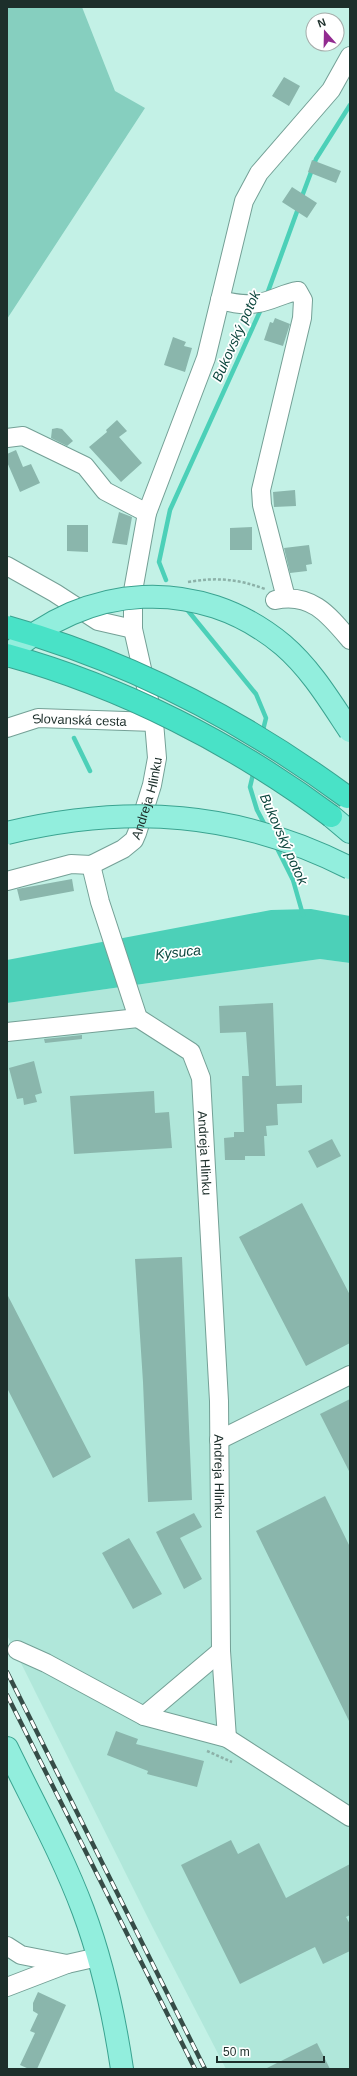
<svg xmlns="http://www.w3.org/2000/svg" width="357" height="2076" font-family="Arial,sans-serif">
  <rect width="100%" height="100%" fill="#c3f1e6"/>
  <path fill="#b0e7da" d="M320,959L350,963V2069H226L152,1926L7,1635V1003Z"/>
  <path fill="#86cfbf" d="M7,7H82L115,91L145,108L7,319Z"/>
  <path fill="#4cd0b8" d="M311,909L350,916V963L320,959L7,1003V960L271,910Z"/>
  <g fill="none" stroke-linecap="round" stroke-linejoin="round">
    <path stroke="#4cd0b8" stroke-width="4.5" d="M301,199L316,159L350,105
      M266,297L299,206
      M166,580L159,562L170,510L262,307
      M185,607L256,694L266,718L262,734
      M74,738L90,771
      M254,770L250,787L257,810L266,827
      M275,844L293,880L303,915"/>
  </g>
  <path fill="#8ab6ac" d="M284,77L300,86L289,106L272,96Z
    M312,160L341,171L336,183L308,172Z
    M292,187L317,203L307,218L282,202Z
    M275,318L290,324L283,346L264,340L270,322L273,323Z
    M173,337L186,342L184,346L192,348L185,372L164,365Z
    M117,420L127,431L119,437L142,463L121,482L89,447L107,432L106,430Z
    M57,428L62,429L73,441L67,446L51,438L52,429Z
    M16,450L23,467L31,464L40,483L20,492L7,462V454Z
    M295,490L296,506L274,507L273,492Z
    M119,512L132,517L127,545L112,543Z
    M67,525H88V552L67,551Z
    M252,527V550H230V528Z
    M309,545L312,564L306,565L307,571L290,573L284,548Z
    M72,879L74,891L20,901L17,889Z
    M273,1003L276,1086L302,1085V1103L277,1104L278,1125L266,1126L267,1136H264L265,1156H245V1160H225L224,1138L234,1137V1132H244L242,1076H249L246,1032L220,1033L219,1006Z
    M82,1035V1039L45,1043L44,1039Z
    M34,1061L42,1093L35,1095L37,1102L24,1105L23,1098L17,1099L9,1068Z
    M154,1091L155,1113L169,1112L172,1148L74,1154L70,1096Z
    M332,1139L341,1156L317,1168L308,1151Z
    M302,1203L350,1295V1343L306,1366L239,1237Z
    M182,1257L192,1500L148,1502L143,1382L135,1259Z
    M7,1294L91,1457L53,1478L7,1388Z
    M350,1399V1473L320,1414Z
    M325,1496L350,1547V1723L256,1531Z
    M194,1513L202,1527L180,1538L202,1579L184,1589L156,1532Z
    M129,1538L162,1594L133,1609L102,1553Z
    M116,1731L138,1739L136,1744L204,1761L197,1787L147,1774L148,1771L107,1755Z
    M231,1840L238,1854L259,1843L286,1898L350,1864V1915L346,1917L350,1924V1951L323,1964L315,1947L240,1984L181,1865Z
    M38,1992L66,2005L37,2069H29L20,2065L35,2033L30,2031L38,2014L33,2011V2003Z
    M317,2043L330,2069H265Z"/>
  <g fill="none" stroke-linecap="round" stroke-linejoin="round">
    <g stroke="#74a096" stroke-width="20">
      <g id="minor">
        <path d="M220,300C232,303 245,306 258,303C272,301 284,293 298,291L303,300L302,318L261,490L262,505L286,598"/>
        <path d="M7,438L23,436L85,466L105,491L147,513"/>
        <path d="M7,566L55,593L98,621L133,629"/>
        <path d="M275,600C311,592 329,615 350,640"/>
        <path id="s1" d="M7,728L38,718L154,722"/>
        <path id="s2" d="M91,865L100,902L138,1018L191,1052L201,1078L219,1401L221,1651L227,1738"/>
        <path id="s3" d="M7,881L71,864L91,865L123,849L134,840L137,833L152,785L157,758L154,722L133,629V591L147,513L206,358L244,201L259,173L331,90L350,56"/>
        <path d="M7,1032L138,1018"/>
        <path d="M219,1440L350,1375"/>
        <path d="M17,1650L46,1663L144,1716L227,1738L350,1817"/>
        <path d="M144,1716L221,1651"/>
        <path d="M7,1946L21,1955L67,1964"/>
        <path d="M7,1987L67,1964L98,1957"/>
      </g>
    </g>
    <g stroke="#3aa390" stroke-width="24">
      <path id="major" d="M331,816L350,832
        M7,1748C33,1802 62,1854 83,1910C102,1961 114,2015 122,2069"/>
    </g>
    <path stroke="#8cb1a8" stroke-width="2.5" stroke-dasharray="3 2" stroke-linecap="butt" d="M188,582C216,577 238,579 265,589
      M207,1751L232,1762"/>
    <use href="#minor" stroke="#fff" stroke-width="18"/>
    <use href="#major" stroke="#92eedd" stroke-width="22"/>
    <g stroke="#364c47" stroke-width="4.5">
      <path id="rail" d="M7,1672L205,2069
        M7,1695L195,2069"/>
    </g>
    <use href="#rail" stroke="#fff" stroke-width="3" stroke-dasharray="9" stroke-linecap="butt"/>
    <g stroke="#3aa390" stroke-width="24" stroke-linecap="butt">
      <path id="major-bridge" d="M7,656C85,583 199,575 283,645C311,669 330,701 350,731
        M7,833C128,804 238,811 350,868"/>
    </g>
    <g stroke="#3aa390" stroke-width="24" stroke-linecap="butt">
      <path id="highway-bridge" d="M7,627C129,661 245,722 347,797
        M7,655C123,687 234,744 331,816"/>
    </g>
    <use href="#major-bridge" stroke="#92eedd" stroke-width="22"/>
    <use href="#highway-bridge" stroke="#49e2c7" stroke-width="22"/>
  </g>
  <g text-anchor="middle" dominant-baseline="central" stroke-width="3.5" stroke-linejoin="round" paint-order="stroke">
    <g font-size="13" fill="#1d2f2b" stroke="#fff">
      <text stroke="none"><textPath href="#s1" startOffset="74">Slovanská cesta</textPath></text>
      <text stroke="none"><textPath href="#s3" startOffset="180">Andreja Hlinku</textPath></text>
      <text stroke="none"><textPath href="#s2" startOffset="326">Andreja Hlinku</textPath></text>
      <text stroke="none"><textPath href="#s2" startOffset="650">Andreja Hlinku</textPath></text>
    </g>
    <g font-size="14" font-style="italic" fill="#0d473e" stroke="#fff">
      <text transform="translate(236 336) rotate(-66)">Bukovský potok</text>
      <text transform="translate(284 839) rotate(66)">Bukovský potok</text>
      <text transform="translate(178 952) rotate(-6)">Kysuca</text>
    </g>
  </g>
  <rect width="357" height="2076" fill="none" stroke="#1d2f2b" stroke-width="16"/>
  <g transform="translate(325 32) rotate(340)"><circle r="19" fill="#ffffff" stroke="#a5acaa"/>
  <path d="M0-3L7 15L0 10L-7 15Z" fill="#922b90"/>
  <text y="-6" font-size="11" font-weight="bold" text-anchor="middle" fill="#1d2f2b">N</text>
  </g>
  <path d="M217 2056v6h107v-6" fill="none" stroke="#1d2f2b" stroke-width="2"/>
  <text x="223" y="2056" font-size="12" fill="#1d2f2b" stroke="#ffffff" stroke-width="3" paint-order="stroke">50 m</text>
</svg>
